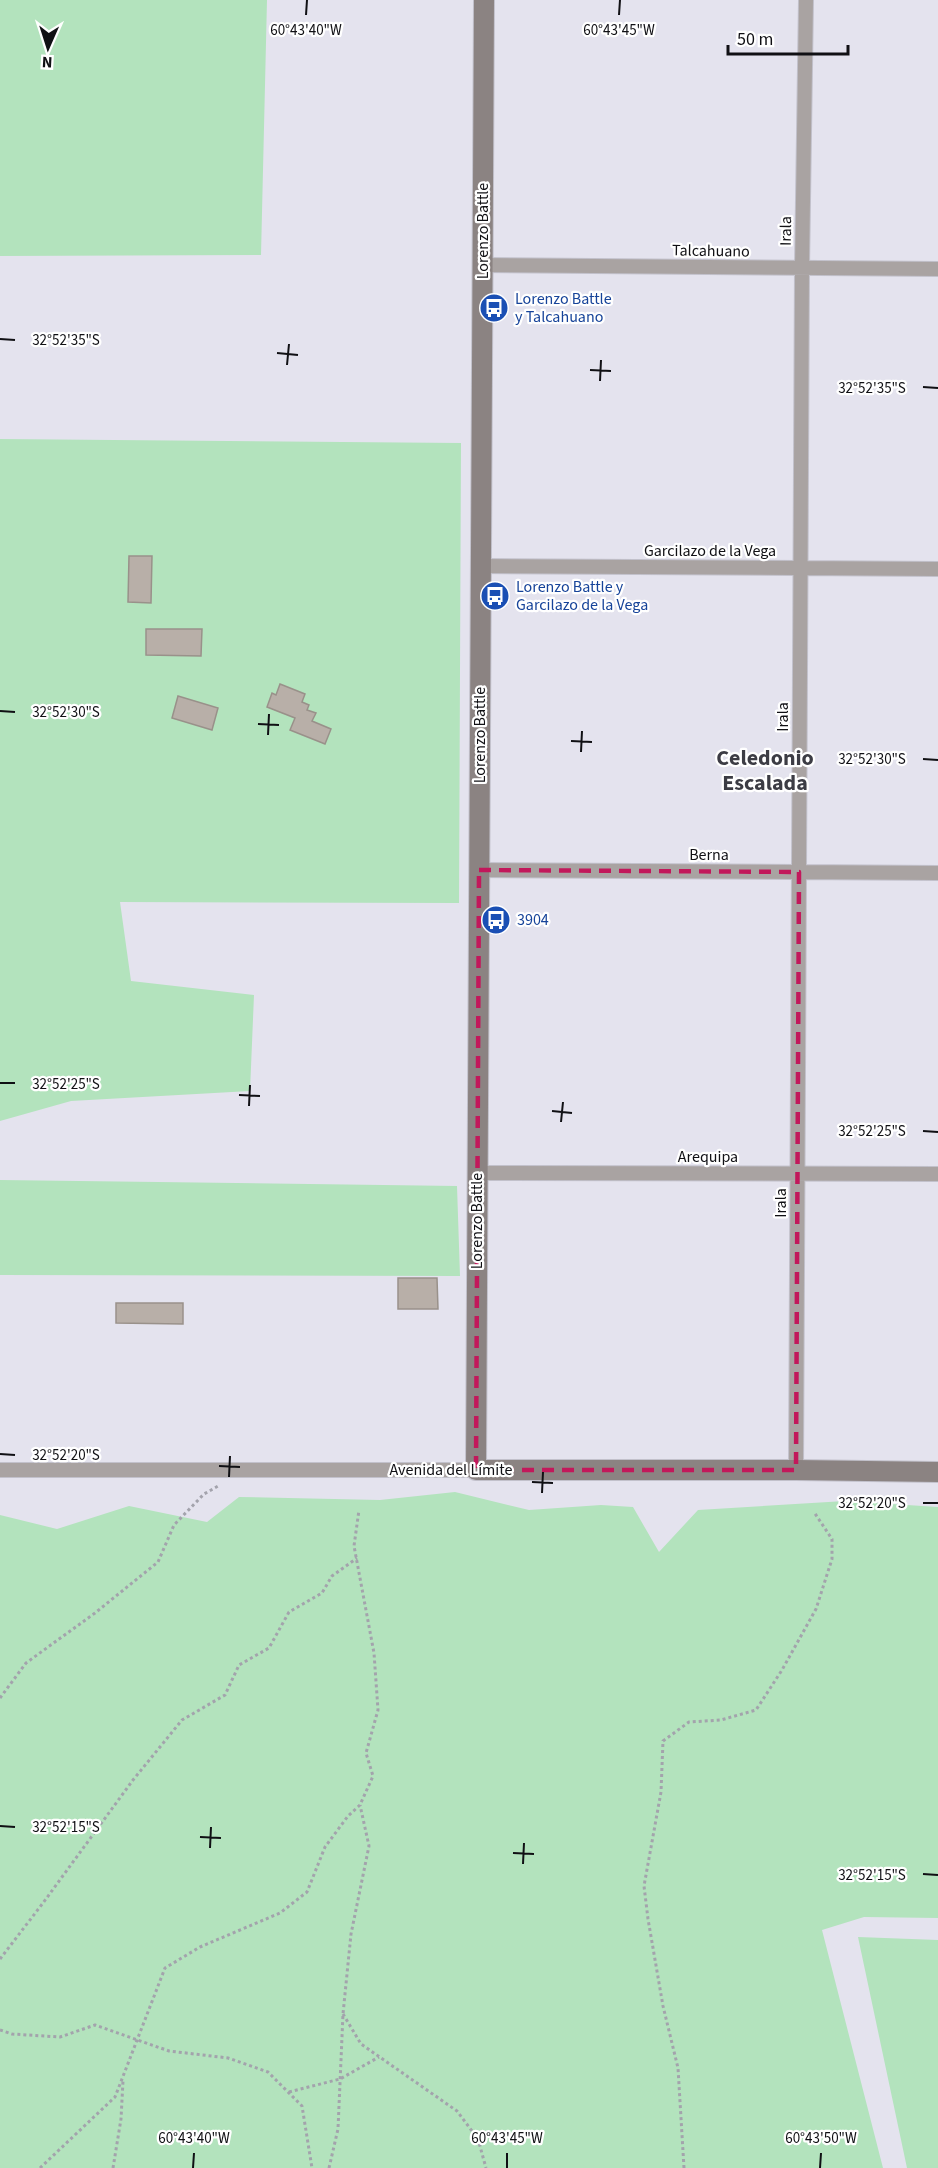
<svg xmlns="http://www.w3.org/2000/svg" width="938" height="2168" font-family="'Source Sans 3',sans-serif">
  <rect width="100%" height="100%" fill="#e4e3ee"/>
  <path fill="#b3e3bd" d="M0,0H267L261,255L0,256Z
    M0,439L461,443L459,903L120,902L131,981L254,995L250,1091L71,1101L0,1121Z
    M0,1180L457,1186L460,1276L0,1275Z
    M455,1492L529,1510L601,1505L633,1507L659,1552L698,1510L845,1501L938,1507V1918L864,1917L822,1930L883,2168H0V1515L57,1529L129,1506L207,1522L239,1497L380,1500Z
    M858,1937L938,1940V2168H907Z"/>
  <path fill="#b8afa8" stroke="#99918a" stroke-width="1.5" d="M129,556H152L151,603L128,602Z
    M146,629H202L201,656L146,655Z
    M280,684L305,694L302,702L309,705L307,710L316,713L312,721L331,729L325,744L290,730L295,718L267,707L272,693L276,695Z
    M178,696L218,708L212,730L172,718Z
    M398,1278H437L438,1309H398Z
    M116,1303H183V1324L116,1323Z"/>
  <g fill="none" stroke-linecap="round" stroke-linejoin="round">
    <g stroke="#c2c1cb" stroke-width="16">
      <path id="street" d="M483,265L938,269
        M481,566L938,569
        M479,870L938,873
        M477,1173L938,1174
        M0,1470H476
        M796,1470L802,268L806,0"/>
    </g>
    <g stroke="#c2c1cb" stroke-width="22">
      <path id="secondary" d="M484,0L476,1470H796L938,1472"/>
    </g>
    <path stroke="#a3a3ac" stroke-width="3" stroke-dasharray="3 3" stroke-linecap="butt" d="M0,1698L26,1663L95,1613L158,1562L174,1525L204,1494L220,1485
      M0,1959L43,1903L133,1780L182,1720L225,1695L239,1665L269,1648L289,1612L322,1593L332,1576L357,1558
      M343,2014L361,2044L457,2111L478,2139L486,2168
      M0,2030L12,2034L60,2037L95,2025L169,2051L228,2058L268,2072L302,2106L312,2168
      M289,2092L340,2079L379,2057
      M40,2168L115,2097L165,1968L200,1947L280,1913L307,1892L325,1847L348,1816L360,1805L373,1776L366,1753L378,1710L374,1653L354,1546L359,1510
      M113,2168L121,2119L123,2081
      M329,2168L338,2129L343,2014L351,1934L369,1846L360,1805
      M684,2168L678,2068L663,2006L648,1919L644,1886L661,1792L663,1741L689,1722L721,1720L756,1710L782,1670L816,1609L832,1559V1539L814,1512"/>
    <use href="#street" stroke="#a9a3a2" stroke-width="14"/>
    <use href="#secondary" stroke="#8b8382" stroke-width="20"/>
  </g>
  <path fill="none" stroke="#c2185b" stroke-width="4.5" stroke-dasharray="12 8" stroke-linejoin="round" d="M479,870L799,872L796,1470H476Z"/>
  <path fill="none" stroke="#101014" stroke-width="2" d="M306,15L307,0M619,15L620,0M0,339L15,340M277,353L298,355M287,365L289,344M590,370L611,371M600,381L601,360M923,387L938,388M0,711L15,712M258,724L279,725M268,735L269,714M571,741L592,742M581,752L582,731M923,759L938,760M0,1083H15M239,1095L260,1096M249,1106L250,1085M552,1111L572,1113M561,1122L563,1102M923,1131L938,1132M0,1454L15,1455M219,1466L240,1467M229,1477L230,1456M532,1482L553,1483M542,1493L543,1472M923,1503H938M0,1826L15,1827M200,1837L221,1838M210,1848L211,1827M513,1853L534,1854M523,1864L524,1843M923,1874L938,1875M193,2168L194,2153M507,2168V2153M820,2168L821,2153"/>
  <defs>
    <g id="bus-disc" transform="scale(1.5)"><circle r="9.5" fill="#1a4fb4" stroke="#fff"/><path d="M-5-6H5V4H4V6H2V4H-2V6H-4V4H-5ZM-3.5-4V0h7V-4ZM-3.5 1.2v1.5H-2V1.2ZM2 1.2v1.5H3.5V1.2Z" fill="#fff"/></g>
  </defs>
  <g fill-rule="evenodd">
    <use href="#bus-disc" x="494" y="308"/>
    <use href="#bus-disc" x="495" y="596"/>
    <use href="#bus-disc" x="496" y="920"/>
  </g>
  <g text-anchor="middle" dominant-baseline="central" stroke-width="4.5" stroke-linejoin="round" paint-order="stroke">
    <g font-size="16" fill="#101014" stroke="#fff">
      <text transform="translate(483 231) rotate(-90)">Lorenzo Battle</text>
      <text transform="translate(786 231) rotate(-89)">Irala</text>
      <text transform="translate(711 251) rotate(1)">Talcahuano</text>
      <text x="710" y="551">Garcilazo de la Vega</text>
      <text transform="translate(783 717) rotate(-90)">Irala</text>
      <text transform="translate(480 735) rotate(-90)">Lorenzo Battle</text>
      <text x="709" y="855">Berna</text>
      <text x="708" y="1157">Arequipa</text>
      <text transform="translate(781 1203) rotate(-90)">Irala</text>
      <text transform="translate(477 1221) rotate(-90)">Lorenzo Battle</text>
      <text x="451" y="1470">Avenida del Límite</text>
    </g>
    <g font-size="16" fill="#164399" stroke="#fff" text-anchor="start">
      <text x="515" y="299">Lorenzo Battle<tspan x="515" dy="18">y Talcahuano</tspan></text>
      <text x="516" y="587">Lorenzo Battle y<tspan x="516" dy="18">Garcilazo de la Vega</tspan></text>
      <text x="517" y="920">3904</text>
    </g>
    <g font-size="22" font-weight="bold" fill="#3c3c44" stroke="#fff">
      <text x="765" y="758">Celedonio<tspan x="765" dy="25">Escalada</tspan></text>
    </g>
  </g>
  <g font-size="15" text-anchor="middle" fill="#101014" stroke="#fff" stroke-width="4.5" stroke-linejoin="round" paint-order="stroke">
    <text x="306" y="35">60°43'40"W</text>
    <text x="619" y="35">60°43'45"W</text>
    <text x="66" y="345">32°52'35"S</text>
    <text x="872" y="393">32°52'35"S</text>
    <text x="66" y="717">32°52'30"S</text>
    <text x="872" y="764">32°52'30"S</text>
    <text x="66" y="1089">32°52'25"S</text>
    <text x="872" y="1136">32°52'25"S</text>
    <text x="66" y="1460">32°52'20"S</text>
    <text x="872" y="1508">32°52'20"S</text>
    <text x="66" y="1832">32°52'15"S</text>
    <text x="872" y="1880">32°52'15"S</text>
    <text x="194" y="2143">60°43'40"W</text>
    <text x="507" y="2143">60°43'45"W</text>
    <text x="821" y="2143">60°43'50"W</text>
  </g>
  <g transform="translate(48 48) rotate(183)" stroke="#ffffff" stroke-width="4.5" paint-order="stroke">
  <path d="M0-4.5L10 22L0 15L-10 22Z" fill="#101014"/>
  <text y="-9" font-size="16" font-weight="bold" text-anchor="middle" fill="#101014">N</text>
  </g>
  <path d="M728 45v9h120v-9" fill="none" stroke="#101014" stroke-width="3"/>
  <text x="737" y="45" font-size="18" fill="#101014" stroke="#ffffff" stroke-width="4.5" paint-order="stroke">50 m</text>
</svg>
